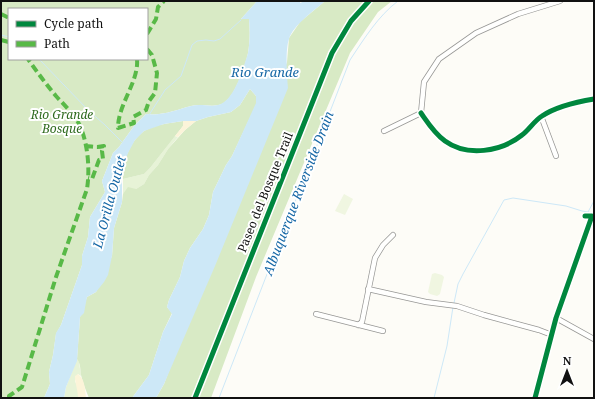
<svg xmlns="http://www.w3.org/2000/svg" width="595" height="399" font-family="'Noto Serif',serif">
  <rect width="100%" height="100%" fill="#fdfcf7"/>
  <path fill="#e7f3d7" d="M175,136L178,137L168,149L158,165L149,175L144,184L136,189L123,194V179L144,174L150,168Z
    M77,359L79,362L81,376L78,374L75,381L78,388V398H64L66,387Z"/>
  <path fill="#d8eac5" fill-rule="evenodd" d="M1,1H257L241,19H249C250,30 250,42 248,53C245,66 235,98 222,104C212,108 201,103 191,106C176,110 162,116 146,114L134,126L119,147L113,153L102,181L105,192L90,217L88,237L82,256V265L61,325L56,334L53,355L49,372L50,384L44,398H1ZM9,9H147V59H9Z
    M325,1H392L378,12L350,53L256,277L211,398H156L164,384L287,62L289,38L300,22Z
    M250,89L256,96L257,103L232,156L226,165L213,192L209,215L203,229L190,248L184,261L180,277L169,300L167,307L172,313L163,332L149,375L132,398H89C86,391 83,383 81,375C80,370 81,364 77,359L80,317L87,297L96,292L112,256L114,228L122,202L123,194L128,187L136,189L144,184L149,175L158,165L168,149L185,130L196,121L208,117L231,112L240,105Z
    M183,121V126L150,168L144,174L123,179C122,162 130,141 144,131C155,124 171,123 183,121Z"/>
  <path fill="#fcf4d9" d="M183,121H196L185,130L178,137L175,136L183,126Z
    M78,374C85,379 85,390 86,398H78C78,390 75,384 75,376Z"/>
  <path fill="#f0f6e1" d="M344,194L353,199L345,215L335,211Z
    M435,273L442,275L444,277L440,294L437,296L430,294L428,292L432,274Z"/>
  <path fill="#cde8f7" d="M257,1H300V3L305,1H325C315,10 293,25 289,39C285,50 287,76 288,88L215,266L164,384L156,398H132L149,375L163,332L172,314L167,307L169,300L180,277L184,261L190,248L203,229L209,215L213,192L226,165L232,156L256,103V96L250,89L240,105L231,112L208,117L196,121H183L164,124L144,131L135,140L128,153L122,169V202L114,228L112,256L108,275L104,282L96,292L87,297L84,313L80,317L77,361L66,387L64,398H44L50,384L49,372L53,355L56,333L61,325L82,265V256L88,237L90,217L105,192L102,181L113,153L119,147L134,126L146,114C162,116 176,110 191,106C201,103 212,108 221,104C235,98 244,66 248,53C250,42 250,30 249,19H241Z"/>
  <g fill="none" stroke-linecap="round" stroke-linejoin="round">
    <path stroke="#cde8f7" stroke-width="1" d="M1,35L9,37
      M39,59L88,110L105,125L122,142
      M149,115L165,90L181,76L192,45L197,41L206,40L214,41L220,39L241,20
      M588,212L594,201
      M454,303L458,284L463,274L504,200L513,198L566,206L582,211L594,213
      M219,398L350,60C364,39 378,16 398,1
      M434,398L447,346L453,307"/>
    <g stroke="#979795" stroke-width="6">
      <path id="minor" d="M421,113C428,123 434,133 445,141C467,157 501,152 522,135C529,130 534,121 542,116C557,106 576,102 594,99
        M421,113L424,82L439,59L476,33L518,14L560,1
        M541,116L556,156
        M384,131L421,113
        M368,289L426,302L457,306L484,315L539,330L552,335
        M316,314L383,331
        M556,318L594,339
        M358,325L362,322L375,258L383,245L393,235
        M535,398L556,318L592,216H585"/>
    </g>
    <use href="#minor" stroke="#fffffe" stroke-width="4.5"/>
    <path stroke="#58b947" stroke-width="4" stroke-dasharray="8 4" stroke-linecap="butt" d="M1,14L9,18
      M147,34L156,19L158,7L164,1
      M1,40L9,42
      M137,59C139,82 118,104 118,128L134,123L133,117L146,110L149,101L155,93L157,73L152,55L147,49
      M85,146C92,146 96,148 104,146L102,151L103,159L99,160L92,179L88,178
      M9,398V396L22,387L56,277L87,189C90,170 88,146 81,128C76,116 65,106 56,96C46,84 37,72 28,59"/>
    <g stroke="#fff" stroke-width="8">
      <path id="cycleway" d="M421,113C428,123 434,133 445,141C467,157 501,152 522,135C529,130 534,121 542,116C557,106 576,102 594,99
        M195,398L332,53L351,21L369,1
        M535,398L556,318L592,216H585"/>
    </g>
    <use href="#cycleway" stroke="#00873e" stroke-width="5"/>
  </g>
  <g text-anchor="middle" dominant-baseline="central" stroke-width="4" stroke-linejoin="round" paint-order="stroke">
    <g font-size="12" font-style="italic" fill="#2f6b1f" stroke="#fff">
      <text x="62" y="114">Rio Grande<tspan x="62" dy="14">Bosque</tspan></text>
    </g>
    <g font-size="12" fill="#111" stroke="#fff">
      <text transform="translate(265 192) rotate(-68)">Paseo del Bosque Trail</text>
    </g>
    <g font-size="13" font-style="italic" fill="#1768a6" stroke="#fff">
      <text x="265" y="72">Rio Grande</text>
      <text transform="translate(298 193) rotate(-69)">Albuquerque Riverside Drain</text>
      <text transform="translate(109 202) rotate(-75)">La Orilla Outlet</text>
    </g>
  </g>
  <rect width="595" height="399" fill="none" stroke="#111111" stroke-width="4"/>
  <rect x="8" y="8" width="140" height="52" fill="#ffffff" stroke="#a0a0a0"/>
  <rect x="16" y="21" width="20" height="6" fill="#00873e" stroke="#a0a0a0"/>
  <text x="44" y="28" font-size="12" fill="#111111">Cycle path</text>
  <rect x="16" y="41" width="20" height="6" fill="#58b947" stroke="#a0a0a0"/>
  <text x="44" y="48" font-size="12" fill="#111111">Path</text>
  <g transform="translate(567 371)" stroke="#ffffff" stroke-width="3" paint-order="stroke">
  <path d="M0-3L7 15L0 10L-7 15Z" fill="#111111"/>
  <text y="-6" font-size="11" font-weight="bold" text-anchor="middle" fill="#111111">N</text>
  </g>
</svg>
